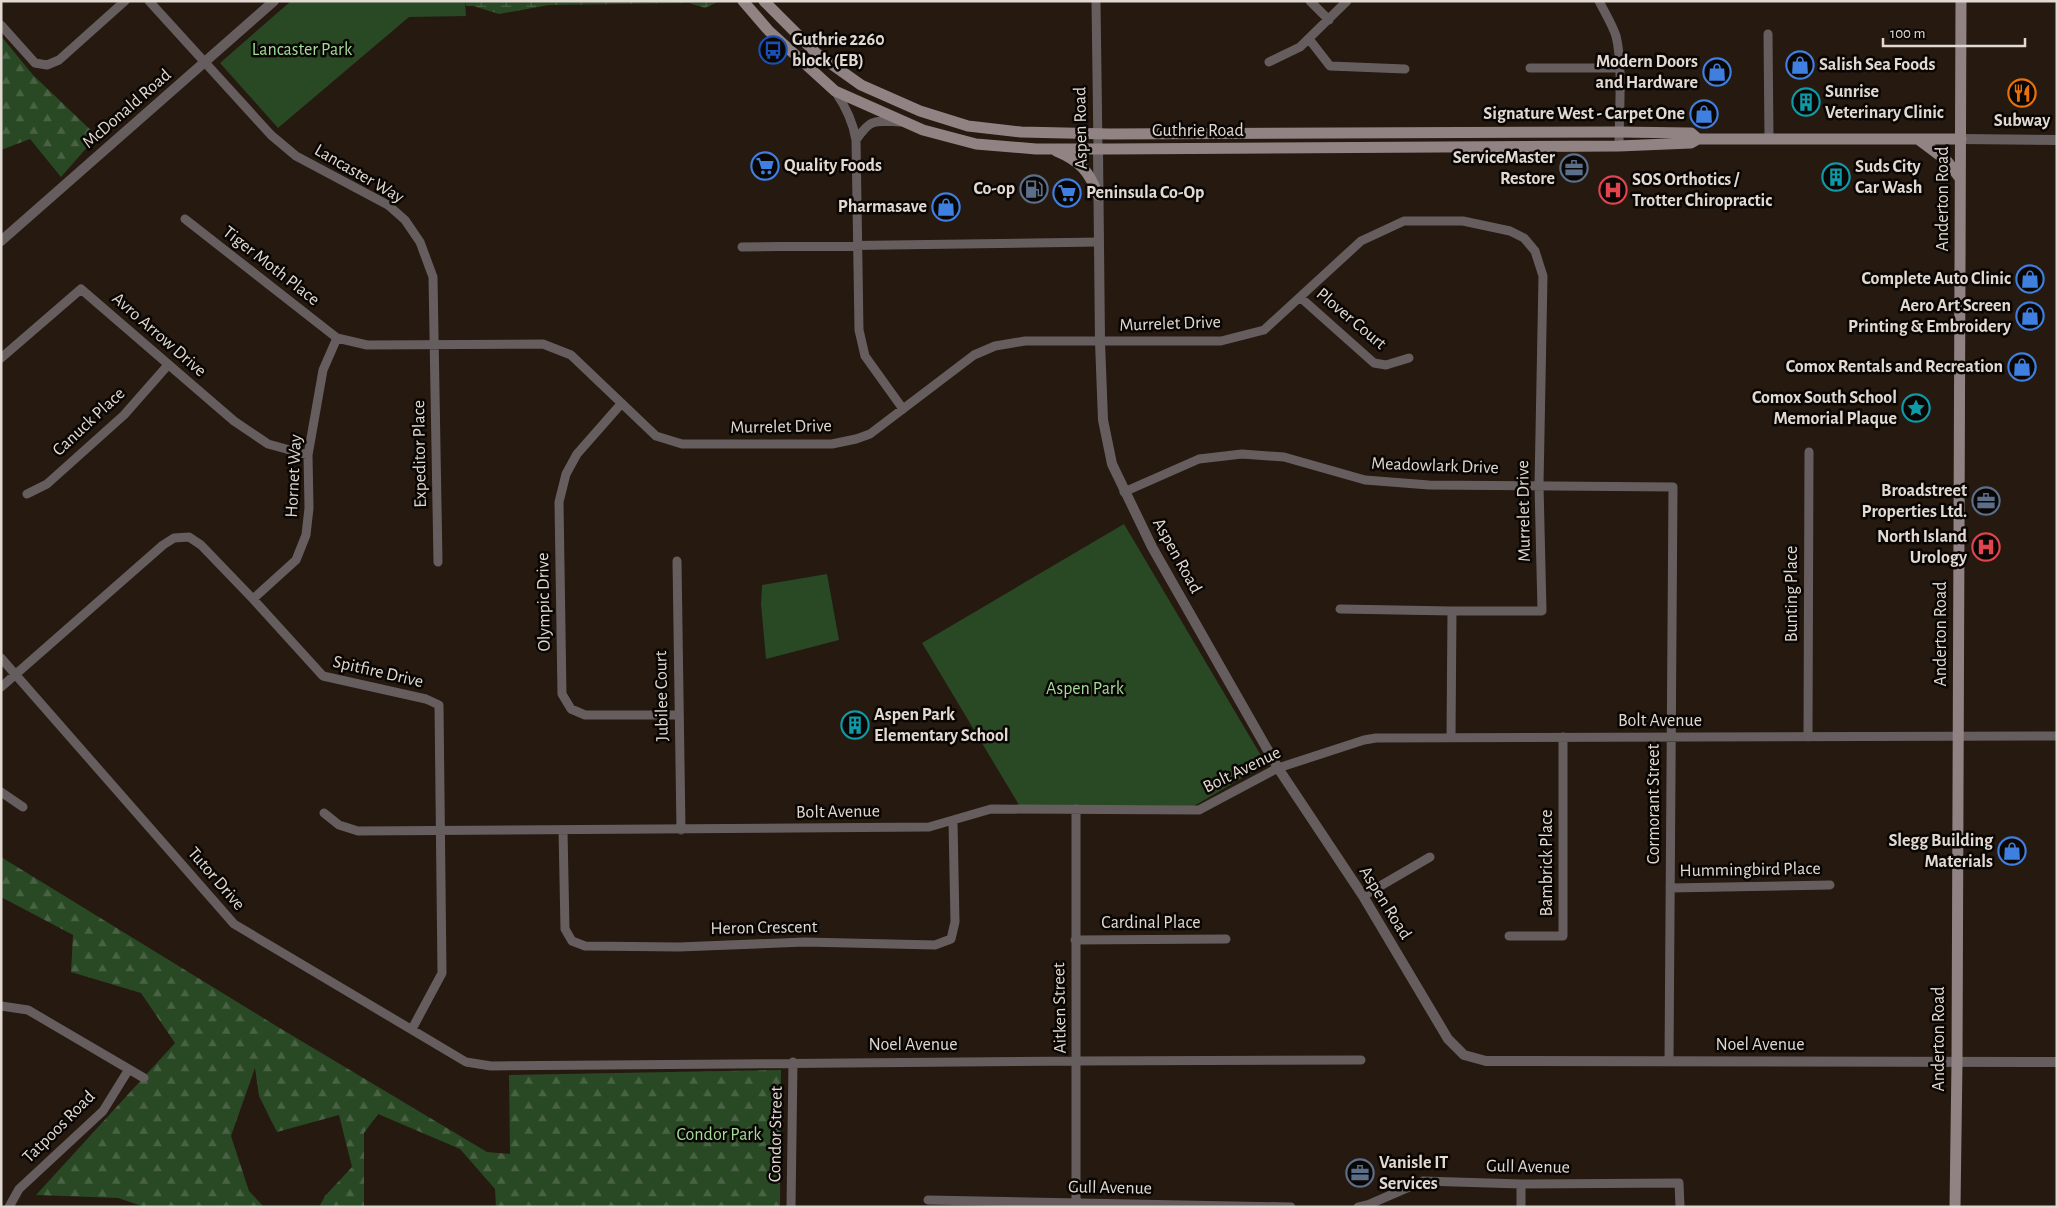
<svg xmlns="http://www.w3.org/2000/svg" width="2058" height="1208" font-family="'Alegreya Sans',sans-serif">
  <defs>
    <pattern id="forest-firs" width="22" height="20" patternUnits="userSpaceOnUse" patternTransform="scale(1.25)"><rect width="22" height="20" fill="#294824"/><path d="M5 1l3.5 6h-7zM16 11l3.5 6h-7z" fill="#486243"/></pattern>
    <pattern id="wetland-marsh" width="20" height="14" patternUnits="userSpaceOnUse" patternTransform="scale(1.25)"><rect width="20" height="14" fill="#294824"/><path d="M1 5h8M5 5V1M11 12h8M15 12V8" fill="none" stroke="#486243"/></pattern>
  </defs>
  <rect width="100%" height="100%" fill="#251910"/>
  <path fill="#294824" d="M291,1H465L466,16L409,17L278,128L220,63Z
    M1124,524L1266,764L1194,806L1019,805L922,643Z
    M827,574L839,640L766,659L761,604L762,585Z"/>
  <path fill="url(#forest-firs)" d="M1,36L33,75L97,136L61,177L30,139L1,150Z
    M1,857L278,1027L487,1152L510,1154L509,1075L781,1070L780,1207H496L495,1189L460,1149L378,1114L364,1133V1207H319L325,1196L352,1167L339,1115L277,1132L259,1096L255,1068L231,1136L249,1191L264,1207H145L118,1198L36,1195L175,1043L141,993L71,972L73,935L1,897Z"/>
  <path fill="url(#wetland-marsh)" d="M465,1H720L705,8L689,3L549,5L499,14L473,6H466Z"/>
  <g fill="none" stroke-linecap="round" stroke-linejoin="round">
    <path stroke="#665e5e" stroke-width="9" d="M149,1L271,135L296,156L388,205L405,220L420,242L433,277L438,562
      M1096,1L1098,149
      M1310,1L1329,20
      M1599,1C1605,13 1612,24 1616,36C1623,63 1619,117 1619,146
      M1,25L35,63L47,65L59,60L125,1
      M1768,34L1769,139
      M1309,39L1330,66L1405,69
      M1269,62L1300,47L1347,1
      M1530,68H1619
      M835,91C846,107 853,121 856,140L859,330L865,356L903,409
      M856,140C871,118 874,121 900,122
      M185,219L337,338L367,345L543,344L571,355L656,436L682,444H832L856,439L870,434L974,355L995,346L1025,341H1221L1264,330L1361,241L1404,221H1463L1510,231L1524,238L1535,251L1543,276L1539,485L1542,611H1452L1451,737
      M742,247L1099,242
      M1301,298L1374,363L1386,365L1409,358
      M1,358L81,289L234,421L268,444L308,455
      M621,404L577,454L566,474L559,502L562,694L571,709L585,715H678
      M1124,492L1199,459L1242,454L1284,457L1365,480L1429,485L1673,487L1669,1061
      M27,494L47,484L124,415L168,365
      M677,561L681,830
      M253,599L296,560L306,535L309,508L308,455L323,370L337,338
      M1340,609L1452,611
      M1,658L234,924L466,1062L491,1066L1077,1061L1361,1060
      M1,687L163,545L174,538L189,537L201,545L253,599L323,676L426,699L439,705L442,973L412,1029
      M1808,737L1809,452
      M1,792L23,807
      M1076,809V1207
      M324,813L339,825L358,831L929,827L991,809L1199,810L1278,768L1364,740L1376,738L2057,736
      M563,830L565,929L572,941L585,946L679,947L805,942L935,945L951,939L955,922L953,821
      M1670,888L1830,885
      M1363,896L1430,857
      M1509,936H1563V737
      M1075,940L1226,939
      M1,1006L28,1010L144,1078
      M928,1200L1291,1207
      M9,1207L19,1189L103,1111L129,1069
      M791,1207L793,1062
      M1358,1207L1370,1204L1423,1181L1521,1184L1679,1183L1680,1207
      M1521,1207V1184"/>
    <path stroke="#665e5e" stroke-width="10" d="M1961,139L2057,140
      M1098,149L1100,342L1103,420L1112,464L1152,547L1278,768L1363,896L1448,1039L1464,1055L1486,1061L2057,1062
      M1,241L274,1"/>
    <path stroke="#918384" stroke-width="11" d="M743,1L769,31L835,91L923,130L976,144L1036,149H1110L1619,146L1691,143L1698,139H1961
      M764,1L816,53L861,85L920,111L968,126L1021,132L1109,134L1619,132L1691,133L1698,139
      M1918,139L1946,160L1960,178
      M1056,151C1080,161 1089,171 1098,195
      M1955,1207L1957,1062L1961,1"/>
  </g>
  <defs>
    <g id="bus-ring" transform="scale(1.4375)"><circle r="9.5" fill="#0a0603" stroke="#1a4fb4" stroke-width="1.5"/><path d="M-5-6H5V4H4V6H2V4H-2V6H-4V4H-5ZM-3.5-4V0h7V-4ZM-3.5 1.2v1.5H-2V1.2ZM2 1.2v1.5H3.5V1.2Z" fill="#1a4fb4"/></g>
    <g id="shop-ring" transform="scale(1.4375)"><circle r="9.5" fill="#0a0603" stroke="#3f7fe0" stroke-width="1.5"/><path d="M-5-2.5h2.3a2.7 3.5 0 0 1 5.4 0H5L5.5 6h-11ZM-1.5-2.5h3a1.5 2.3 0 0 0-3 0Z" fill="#3f7fe0"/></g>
    <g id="restaurant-ring" transform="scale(1.4375)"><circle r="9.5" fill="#0a0603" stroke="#e8710a" stroke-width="1.5"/><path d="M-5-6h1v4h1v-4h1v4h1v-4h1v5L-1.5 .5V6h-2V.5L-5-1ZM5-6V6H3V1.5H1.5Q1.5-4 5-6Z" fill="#e8710a"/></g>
    <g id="building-ring" transform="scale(1.4375)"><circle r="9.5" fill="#0a0603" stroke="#0f9aa8" stroke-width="1.5"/><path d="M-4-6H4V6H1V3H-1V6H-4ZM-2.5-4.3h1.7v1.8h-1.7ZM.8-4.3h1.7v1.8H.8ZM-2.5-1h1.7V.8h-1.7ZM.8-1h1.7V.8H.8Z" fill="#0f9aa8"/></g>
    <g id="supermarket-ring" transform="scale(1.4375)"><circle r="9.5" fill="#0a0603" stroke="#3f7fe0" stroke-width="1.5"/><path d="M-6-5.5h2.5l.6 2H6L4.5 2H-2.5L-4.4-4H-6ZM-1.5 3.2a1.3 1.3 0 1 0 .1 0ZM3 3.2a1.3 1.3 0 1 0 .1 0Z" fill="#3f7fe0"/></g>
    <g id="office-ring" transform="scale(1.4375)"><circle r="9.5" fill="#0a0603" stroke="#5c6f8a" stroke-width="1.5"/><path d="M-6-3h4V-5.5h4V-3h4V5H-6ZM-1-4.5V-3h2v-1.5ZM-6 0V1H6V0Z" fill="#5c6f8a"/></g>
    <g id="fuel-ring" transform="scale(1.4375)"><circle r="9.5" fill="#0a0603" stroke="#5c6f8a" stroke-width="1.5"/><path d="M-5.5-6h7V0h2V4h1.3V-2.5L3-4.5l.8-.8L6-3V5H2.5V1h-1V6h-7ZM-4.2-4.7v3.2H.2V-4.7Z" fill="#5c6f8a"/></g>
    <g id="hospital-ring" transform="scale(1.4375)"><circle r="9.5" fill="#0a0603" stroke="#e0444e" stroke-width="1.5"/><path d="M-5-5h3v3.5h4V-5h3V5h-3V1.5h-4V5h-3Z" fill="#e0444e"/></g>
    <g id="sight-ring" transform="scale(1.4375)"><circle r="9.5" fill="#0a0603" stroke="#0f9aa8" stroke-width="1.5"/><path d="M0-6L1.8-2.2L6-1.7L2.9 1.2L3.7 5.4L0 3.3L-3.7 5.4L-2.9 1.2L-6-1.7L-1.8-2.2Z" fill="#0f9aa8"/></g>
  </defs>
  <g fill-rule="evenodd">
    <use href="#bus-ring" x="773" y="50"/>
    <use href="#shop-ring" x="1800" y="65"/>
    <use href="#shop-ring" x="1717" y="72"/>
    <use href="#restaurant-ring" x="2022" y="93"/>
    <use href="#building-ring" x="1806" y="102"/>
    <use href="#shop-ring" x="1704" y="114"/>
    <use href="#supermarket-ring" x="765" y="166"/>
    <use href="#office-ring" x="1574" y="168"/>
    <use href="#building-ring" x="1836" y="177"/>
    <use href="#fuel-ring" x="1034" y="189"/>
    <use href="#hospital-ring" x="1613" y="190"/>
    <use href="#supermarket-ring" x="1067" y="193"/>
    <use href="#shop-ring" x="946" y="207"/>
    <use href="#shop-ring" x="2030" y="279"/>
    <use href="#shop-ring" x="2030" y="316"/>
    <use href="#shop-ring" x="2022" y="367"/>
    <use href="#sight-ring" x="1916" y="408"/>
    <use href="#office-ring" x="1986" y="501"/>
    <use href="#hospital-ring" x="1986" y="547"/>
    <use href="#building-ring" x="855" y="725"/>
    <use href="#shop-ring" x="2012" y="851"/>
    <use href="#office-ring" x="1360" y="1173"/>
  </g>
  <g text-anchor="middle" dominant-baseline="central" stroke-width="5" stroke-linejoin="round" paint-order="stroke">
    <g font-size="18" font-weight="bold" fill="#e1d9d2" stroke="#0a0603" text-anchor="end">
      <text x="792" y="40" text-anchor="start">Guthrie 2260<tspan x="792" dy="21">block (EB)</tspan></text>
      <text x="1698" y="62">Modern Doors<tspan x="1698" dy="21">and Hardware</tspan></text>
      <text x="1819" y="65" text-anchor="start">Salish Sea Foods</text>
      <text x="1825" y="92" text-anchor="start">Sunrise<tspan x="1825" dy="21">Veterinary Clinic</tspan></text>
      <text x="1685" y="114">Signature West - Carpet One</text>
      <text x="2022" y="121" text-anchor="middle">Subway</text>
      <text x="1555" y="158">ServiceMaster<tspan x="1555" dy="21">Restore</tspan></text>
      <text x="784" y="166" text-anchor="start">Quality Foods</text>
      <text x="1855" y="167" text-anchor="start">Suds City<tspan x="1855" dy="21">Car Wash</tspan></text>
      <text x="1632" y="180" text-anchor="start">SOS Orthotics /<tspan x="1632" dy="21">Trotter Chiropractic</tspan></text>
      <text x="1015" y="189">Co-op</text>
      <text x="1086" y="193" text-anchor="start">Peninsula Co-Op</text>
      <text x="927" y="207">Pharmasave</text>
      <text x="2011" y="279">Complete Auto Clinic</text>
      <text x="2011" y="306">Aero Art Screen<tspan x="2011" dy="21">Printing &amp; Embroidery</tspan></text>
      <text x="2003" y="367">Comox Rentals and Recreation</text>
      <text x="1897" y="398">Comox South School<tspan x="1897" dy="21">Memorial Plaque</tspan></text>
      <text x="1967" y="491">Broadstreet<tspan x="1967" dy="21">Properties Ltd.</tspan></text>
      <text x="1967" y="537">North Island<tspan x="1967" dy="21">Urology</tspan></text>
      <text x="874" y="715" text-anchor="start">Aspen Park<tspan x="874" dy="21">Elementary School</tspan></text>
      <text x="1993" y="841">Slegg Building<tspan x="1993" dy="21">Materials</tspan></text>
      <text x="1379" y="1163" text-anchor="start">Vanisle IT<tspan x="1379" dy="21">Services</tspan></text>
    </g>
    <g font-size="18" fill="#a0dd97" stroke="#0a0603">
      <text x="302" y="50">Lancaster Park</text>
      <text x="1085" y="689">Aspen Park</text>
      <text x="719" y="1135">Condor Park</text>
    </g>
    <g font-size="18" fill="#e1d9d2" stroke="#0a0603">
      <text transform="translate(127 109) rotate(-41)">McDonald Road</text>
      <text transform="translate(1081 128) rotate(-91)">Aspen Road</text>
      <text x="1198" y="131">Guthrie Road</text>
      <text transform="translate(359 174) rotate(30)">Lancaster Way</text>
      <text transform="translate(1943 199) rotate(-90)">Anderton Road</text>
      <text transform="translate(271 266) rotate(38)">Tiger Moth Place</text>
      <text transform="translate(1351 319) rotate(40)">Plover Court</text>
      <text transform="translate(1170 324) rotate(-2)">Murrelet Drive</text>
      <text transform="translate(159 335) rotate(41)">Avro Arrow Drive</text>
      <text transform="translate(89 422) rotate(-43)">Canuck Place</text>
      <text transform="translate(781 427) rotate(-1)">Murrelet Drive</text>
      <text transform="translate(420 454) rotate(-91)">Expeditor Place</text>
      <text transform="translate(1435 466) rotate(2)">Meadowlark Drive</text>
      <text transform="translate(294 476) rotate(-87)">Hornet Way</text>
      <text transform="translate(1524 511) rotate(-91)">Murrelet Drive</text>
      <text transform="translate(1177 556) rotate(61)">Aspen Road</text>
      <text transform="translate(1792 594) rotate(-90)">Bunting Place</text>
      <text transform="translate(544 602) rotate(-91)">Olympic Drive</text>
      <text transform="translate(1941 634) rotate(-90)">Anderton Road</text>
      <text transform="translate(378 672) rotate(13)">Spitfire Drive</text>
      <text transform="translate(662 696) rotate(-91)">Jubilee Court</text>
      <text x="1660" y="721">Bolt Avenue</text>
      <text transform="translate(1242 770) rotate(-26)">Bolt Avenue</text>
      <text transform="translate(1654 804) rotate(-90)">Cormorant Street</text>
      <text transform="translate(838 812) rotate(-1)">Bolt Avenue</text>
      <text transform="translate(1547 863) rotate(-90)">Bambrick Place</text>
      <text transform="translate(1750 870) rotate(-1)">Hummingbird Place</text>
      <text transform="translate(216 879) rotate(49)">Tutor Drive</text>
      <text transform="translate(1385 903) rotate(58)">Aspen Road</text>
      <text x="1151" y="923">Cardinal Place</text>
      <text transform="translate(764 928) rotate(-1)">Heron Crescent</text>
      <text transform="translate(1060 1008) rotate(-91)">Aitken Street</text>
      <text transform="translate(1939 1039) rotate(-90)">Anderton Road</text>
      <text x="913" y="1045">Noel Avenue</text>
      <text x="1760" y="1045">Noel Avenue</text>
      <text transform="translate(59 1127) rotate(-45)">Tatpoos Road</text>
      <text transform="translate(776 1134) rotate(-89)">Condor Street</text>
      <text transform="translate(1528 1167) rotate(1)">Gull Avenue</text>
      <text transform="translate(1110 1188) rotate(1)">Gull Avenue</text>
    </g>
  </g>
  <rect width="2058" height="1208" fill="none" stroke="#e1d9d2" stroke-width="5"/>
  <path d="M1883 38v8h142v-8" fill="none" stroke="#e1d9d2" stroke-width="2.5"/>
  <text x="1890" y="38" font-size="15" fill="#e1d9d2" stroke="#0a0603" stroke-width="4" paint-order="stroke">100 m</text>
</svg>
